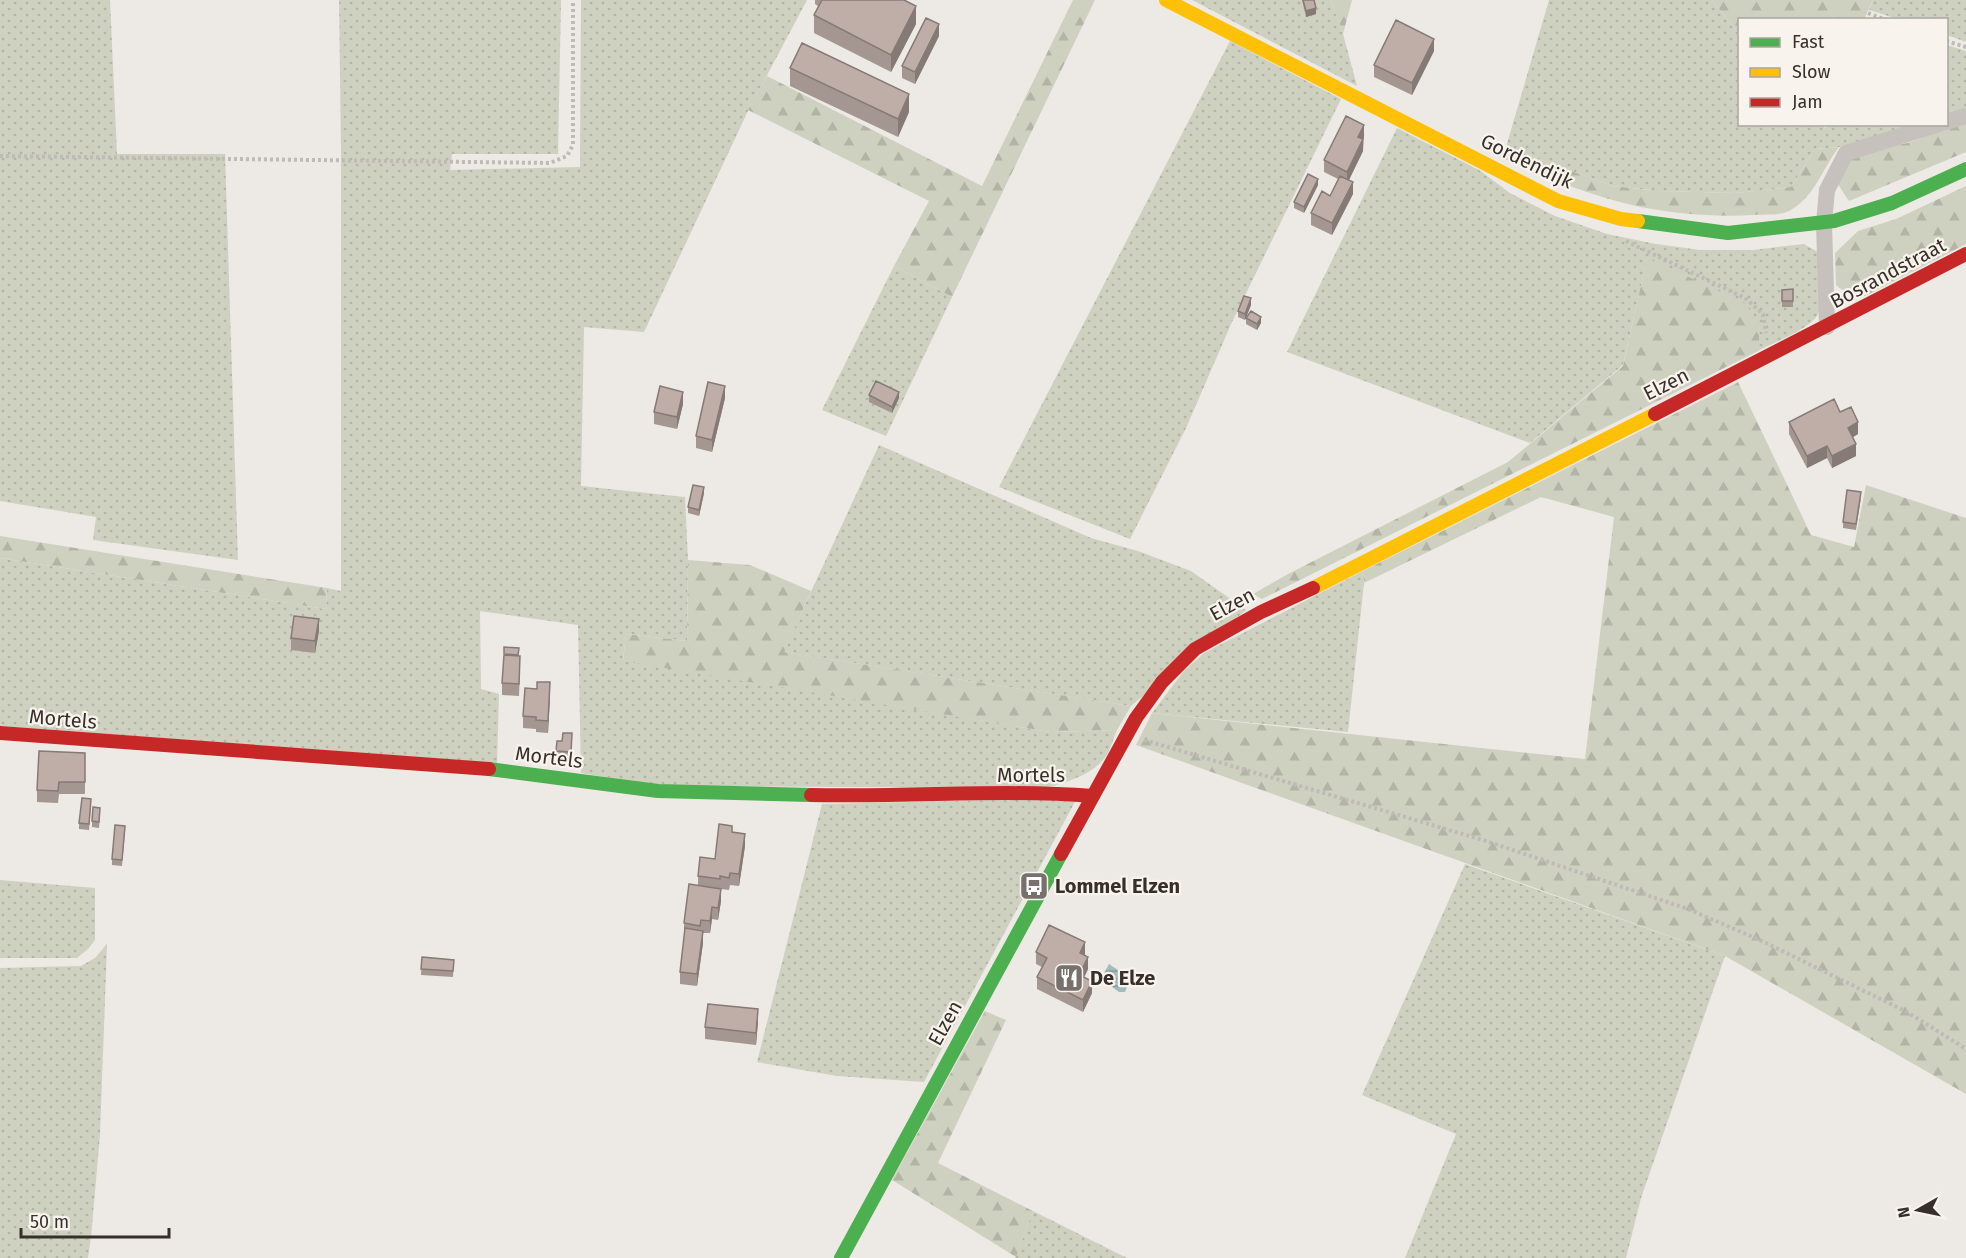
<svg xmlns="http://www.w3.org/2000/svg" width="1966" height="1258" font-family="'Fira Sans',sans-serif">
  <defs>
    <pattern id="grass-dots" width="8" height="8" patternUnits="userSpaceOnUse" patternTransform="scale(1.5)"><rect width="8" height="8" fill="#ced1c0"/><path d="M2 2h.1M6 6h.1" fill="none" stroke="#b2b4a5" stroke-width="1.8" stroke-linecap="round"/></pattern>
    <pattern id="forest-firs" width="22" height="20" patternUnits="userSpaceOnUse" patternTransform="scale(1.5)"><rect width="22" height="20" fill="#ced1c0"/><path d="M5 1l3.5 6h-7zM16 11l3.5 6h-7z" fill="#b2b4a5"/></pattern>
    <pattern id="water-rules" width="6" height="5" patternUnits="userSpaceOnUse" patternTransform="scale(1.5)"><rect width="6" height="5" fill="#a2bdbc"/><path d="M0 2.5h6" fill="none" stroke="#859a99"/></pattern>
  </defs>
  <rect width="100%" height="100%" fill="#ede9e4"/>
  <path fill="url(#grass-dots)" d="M0,0H110L117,154H225L238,560L93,540L96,517L0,501Z
    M339,0H561L558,154H452L450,170L580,167L581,0H807L748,111L644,332L584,327L581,486L685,497L688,560L687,641L626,634L623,660L1050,732L1117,730C1113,738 1111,749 1106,756C1093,775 1065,783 1044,788L660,786L581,773L578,625L480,611L481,689L499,694L497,763L0,726V558L326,609L327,588L341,591V150Z
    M1192,0H1331L1343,34L1357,86Z
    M1549,0H1712L1739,34L1740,124H1820L1826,128L1827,124L1933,125L1839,147L1815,149L1791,187L1736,193L1661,191L1612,186L1506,147Z
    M1873,0H1966V42L1947,35L1946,20L1898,19L1869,10Z
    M1230,41L1341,99L1232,322L1186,428L1130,539L999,487Z
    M1947,45L1966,51V112L1947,120Z
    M1397,128L1479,170L1510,193L1555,216L1607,234L1656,244L1700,250H1753L1804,244L1818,252C1819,268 1825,300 1818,314C1811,329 1772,343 1758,351L1647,259L1623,365L1530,443L1287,352Z
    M894,266L952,297L886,436L822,410Z
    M879,445L1091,538L1138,551L1191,571L1246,610L1131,706L783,652Z
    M1363,571L1364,583L1348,732L1152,713L1183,672L1204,653Z
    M1077,798L924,1082L837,1076L757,1062L822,804Z
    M1465,864L1725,956L1641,1198L1626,1258H1405L1456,1134L1362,1095Z
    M0,880L95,888V940L89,948L77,958H0Z
    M107,944L100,1135L91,1237L88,1258H0V968L81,966L95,958Z
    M1033,1211L1127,1258H1015Z"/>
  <path fill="url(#forest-firs)" d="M1073,0H1095L952,297L894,266L929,201L748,110L767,76L982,186Z
    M1331,0H1352L1343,34Z
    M1712,0H1873L1864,19L1740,20L1739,34Z
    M1966,122V152L1849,201L1837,183L1846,159L1869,151L1907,143Z
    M1506,147L1612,186L1661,191L1736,193L1791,187L1815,149L1839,147C1822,169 1815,197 1789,211C1780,216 1763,214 1753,215C1699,218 1641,211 1590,193C1559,183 1530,169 1500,157Z
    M1966,186V244L1865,296L1845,292L1836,285L1835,253L1858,231L1896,219Z
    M1647,258L1743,302C1759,318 1761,328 1758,351L1262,599L1253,594L1288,574L1508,462L1623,366Z
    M1738,382L1811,535L1854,547L1866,485L1966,518V1094L1725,956L1136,745L1152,713L1585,759L1614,517L1541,497L1364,583L1363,571Z
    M0,536L327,588L326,609L0,558Z
    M688,560L750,565L811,591L784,652L1131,706L1117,730L1050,732L623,661L626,634L687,641Z
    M985,1011L1006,1020L938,1163L1033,1211L1016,1257L892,1180Z"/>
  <path fill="url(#water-rules)" d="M1109,964C1119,971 1133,978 1125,992H1119L1101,979Z"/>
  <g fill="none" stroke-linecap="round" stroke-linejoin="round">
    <path stroke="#bfbab6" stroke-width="4" stroke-dasharray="3 3" stroke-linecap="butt" d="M1868,13L1886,20
      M1946,41L1966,47
      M0,156L550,163L567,156L573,145V0
      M1626,241L1745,298L1763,314L1766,333
      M1144,740L1483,840L1688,909L1762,941L1907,1012L1966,1049"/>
    <path stroke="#c6c1bd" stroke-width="16" d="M1946,122L1966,116
      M1827,327L1824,223L1827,190L1846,153L1939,124"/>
    <path stroke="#4caf50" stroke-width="14" d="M1638,221L1728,233L1834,221L1892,203L1966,169
      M489,769L658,791L811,795
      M841,1258L1061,854"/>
    <path stroke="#ffc107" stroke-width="14" d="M1166,0L1558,201L1621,219L1638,221
      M1313,588L1655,414"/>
    <path stroke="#c62828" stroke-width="14" d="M1655,414L1966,254
      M0,733L489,769
      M811,795C905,797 999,789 1093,796
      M1061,854L1136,718L1162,682L1195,649L1261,612L1313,588"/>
  </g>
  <path fill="#a49690" d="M815,0H904L916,24L891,72L814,33V15L818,6L815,4Z
    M1302,0H1314L1316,14L1306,17Z
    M939,36L915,84L902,78V66Z
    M1434,51L1412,95L1374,77V65Z
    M790,68L909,112L898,137L790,86Z
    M1364,137L1363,151L1349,180L1353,194L1332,235L1311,225V213L1330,196L1338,179L1324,172V160Z
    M1318,185L1304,213L1294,208V202Z
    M1793,289V307H1782V290Z
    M1251,305L1245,320L1238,317V311Z
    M1246,318L1261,323L1257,330L1246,324Z
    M869,395L899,398L892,413L869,402Z
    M725,398L712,452L696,448V436Z
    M683,404L677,429L654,424V412Z
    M1840,412L1858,434L1853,437L1856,456L1832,468L1827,458L1807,468L1789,434V422Z
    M704,493L699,516L688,513V507Z
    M1861,498L1856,530L1843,528V522Z
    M319,631L315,653L291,650V638Z
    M519,655L520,668L519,696L502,695V683Z
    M550,694L548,733L536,732V729L523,728V716Z
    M572,733L571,758L556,757L557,741H562Z
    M85,753V794H59L58,803L37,802V790Z
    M91,805L89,830L79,829V823Z
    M100,814L99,828L92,827V821Z
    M125,832L122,866L112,865V859Z
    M745,846L739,886L730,885L729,890L721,889V901L718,920L712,919L710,933H703V943L697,986L680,984V972L684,936V923L698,886V876L715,859Z
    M1036,952L1085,954L1088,969L1084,978L1092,993L1083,1012L1037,989V977L1042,967L1036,964Z
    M422,957L454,960L453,977L421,975Z
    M758,1021L756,1045L705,1039V1027Z"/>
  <path fill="#867a76" d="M916,6V24L891,72V55Z
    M1316,8V14L1306,17V11Z
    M939,24V36L915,84V72Z
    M1434,39V51L1412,95V83Z
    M909,94V112L898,137V119Z
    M1364,125V137L1358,149V137Z
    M1363,139V151L1347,184V172Z
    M1318,179V185L1304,213V207Z
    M1353,182V194L1332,235V223Z
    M1251,298V305L1245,320V314Z
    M1261,317V323L1257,330V324Z
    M725,386V398L712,452V440Z
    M683,392V404L677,429V417Z
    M899,392V398L892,413V407Z
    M1858,422V434L1848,440V428Z
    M1856,444V456L1832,468V456Z
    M1827,446V458L1807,468V456Z
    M704,487V493L699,516V510Z
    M319,619V631L315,653V641Z
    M550,682V694L548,733V721Z
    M745,834V846L739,886V874Z
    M721,889V901L718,920V908Z
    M712,907V919L710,933V921Z
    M703,931V943L697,986V974Z
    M1085,942V954L1080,965V953Z
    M1088,957V969L1079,987V975Z
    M1092,981V993L1083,1012V1000Z
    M758,1009V1021L756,1045V1033Z"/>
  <path fill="#bfaea8" stroke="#867a76" stroke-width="1.5" d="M822,0H904L916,6L891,55L814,15Z
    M1303,0H1314L1316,8L1306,11Z
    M926,18L939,24L915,72L902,66Z
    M1396,20L1434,39L1412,83L1374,65Z
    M802,43L909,94L898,119L790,68Z
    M1346,116L1364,125L1358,137L1363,139L1347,172L1324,160Z
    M1308,174L1318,179L1304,207L1294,202Z
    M1340,176L1353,182L1332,223L1311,213L1322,191L1330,196Z
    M1793,289V301H1782V290Z
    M1244,296L1251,298L1245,314L1238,311Z
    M1251,311L1261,317L1257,324L1246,318Z
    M876,381L899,392L892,407L869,395Z
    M708,382L725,386L712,440L696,436Z
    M660,386L683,392L677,417L654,412Z
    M1834,399L1840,412L1851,407L1858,422L1848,428L1856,444L1832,456L1827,446L1807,456L1789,422Z
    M693,485L704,487L699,510L688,507Z
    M1847,490L1861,492L1856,524L1843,522Z
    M294,616L319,619L315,641L291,638Z
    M504,647L519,648L518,655L504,654Z
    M504,655L520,656L519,684L502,683Z
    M537,682H550L548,721L536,720V717L523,716L525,688L537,689Z
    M563,733H572L571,752L556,751L557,741H562Z
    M39,751L85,753V782H59L58,791L37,790Z
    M82,798L91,799L89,824L79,823Z
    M93,807L100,808L99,822L92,821Z
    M719,824L732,826V832L745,834L739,874L730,873L729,878L720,876V879L698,876L700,857L715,859Z
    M115,825L125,826L122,860L112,859Z
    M689,884L721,889L718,908L712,907L710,921L701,920L700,926L684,923Z
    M1049,925L1085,942L1080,953L1088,957L1079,975L1092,981L1083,1000L1037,977L1047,958L1036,952Z
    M685,928L703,931L697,974L680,972Z
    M422,957L454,960L453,971L421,969Z
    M708,1004L758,1009L756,1033L705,1027Z"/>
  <defs>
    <g id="bus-square" transform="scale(1.5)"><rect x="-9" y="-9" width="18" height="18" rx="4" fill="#77706c" stroke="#f8f3ec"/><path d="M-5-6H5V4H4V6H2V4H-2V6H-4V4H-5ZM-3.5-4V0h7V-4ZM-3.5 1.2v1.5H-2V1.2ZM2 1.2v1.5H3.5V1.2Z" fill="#fff"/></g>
    <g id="restaurant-square" transform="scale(1.5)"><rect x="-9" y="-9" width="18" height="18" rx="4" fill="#77706c" stroke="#f8f3ec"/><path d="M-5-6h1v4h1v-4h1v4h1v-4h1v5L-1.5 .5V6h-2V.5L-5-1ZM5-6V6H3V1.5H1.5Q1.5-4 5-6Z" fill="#fff"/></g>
  </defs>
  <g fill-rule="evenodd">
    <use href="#bus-square" x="1034" y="886"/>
    <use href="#restaurant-square" x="1069" y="978"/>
  </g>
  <g text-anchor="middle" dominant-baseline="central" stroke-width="4.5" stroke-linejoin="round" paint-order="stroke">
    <g font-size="20" fill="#372f2b" stroke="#f8f3ec">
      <text transform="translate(1527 161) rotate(26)">Gordendijk</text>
      <text transform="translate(1888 273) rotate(-28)">Bosrandstraat</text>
      <text transform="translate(1666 384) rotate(-27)">Elzen</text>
      <text transform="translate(1232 604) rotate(-28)">Elzen</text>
      <text transform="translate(63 719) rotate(5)">Mortels</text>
      <text transform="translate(549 757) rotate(7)">Mortels</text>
      <text x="1031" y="775">Mortels</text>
      <text transform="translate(945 1023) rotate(-61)">Elzen</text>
    </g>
    <g font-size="20" font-weight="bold" fill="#372f2b" stroke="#f8f3ec" text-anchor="start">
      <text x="1055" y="886">Lommel Elzen</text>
      <text x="1090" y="978">De Elze</text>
    </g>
  </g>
  <rect x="1738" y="18" width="210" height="108" fill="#f8f3ec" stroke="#aba59f" stroke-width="1.5"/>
  <rect x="1750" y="38" width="30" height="9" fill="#4caf50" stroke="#aba59f" stroke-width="1.5"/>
  <text x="1792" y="48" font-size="18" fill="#372f2b">Fast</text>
  <rect x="1750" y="68" width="30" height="9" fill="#ffc107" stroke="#aba59f" stroke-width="1.5"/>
  <text x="1792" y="78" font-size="18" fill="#372f2b">Slow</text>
  <rect x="1750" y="98" width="30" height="9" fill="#c62828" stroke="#aba59f" stroke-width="1.5"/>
  <text x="1792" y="108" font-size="18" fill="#372f2b">Jam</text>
  <g transform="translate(1918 1210) rotate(261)" stroke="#f8f3ec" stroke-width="4.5" paint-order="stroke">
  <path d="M0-4.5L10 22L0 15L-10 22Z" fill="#372f2b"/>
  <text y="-9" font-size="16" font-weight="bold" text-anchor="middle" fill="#372f2b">N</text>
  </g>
  <path d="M21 1228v9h148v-9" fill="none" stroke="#372f2b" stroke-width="3"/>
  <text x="30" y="1228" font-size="18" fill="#372f2b" stroke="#f8f3ec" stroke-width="4.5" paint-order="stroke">50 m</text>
</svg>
